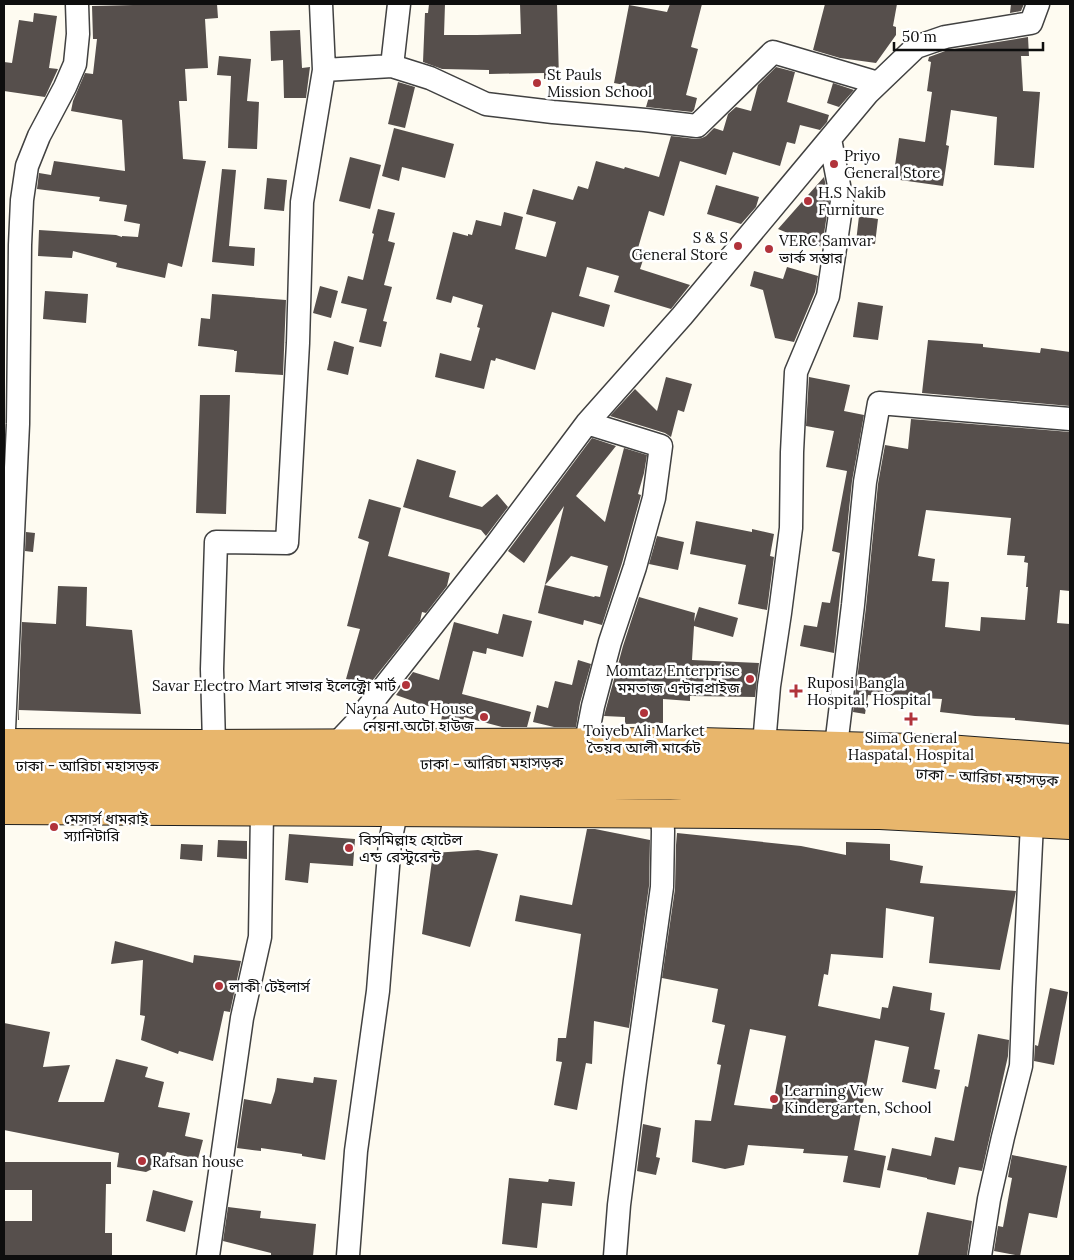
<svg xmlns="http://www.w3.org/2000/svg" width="1074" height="1260" font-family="Lora,'Noto Sans Bengali',serif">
  <rect width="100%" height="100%" fill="#fefbf1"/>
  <path fill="#564f4c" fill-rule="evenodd" d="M133,4H217L218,18L205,19L208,68L185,69L187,101H179L183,159L206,161L182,267L168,263L165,278L116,267L117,263L73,251L72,258L38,256L39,230L116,235L122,237V236L138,237L140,224L124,221L127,205L99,201L100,197L37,189L39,173L51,175L54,161L125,171L122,120L71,111L73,101L85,73L93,74L97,39H93L92,6L133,5Z
    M429,4H445L444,35H477L521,34L520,4H557L559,79H544V73L489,74V70L442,69L423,62L425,13H428Z
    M670,4H702L691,47L698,49L686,95L697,98L694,110L692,112L646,107L651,90L614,83L629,5L667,12Z
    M825,4H897L893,26L896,27V35L876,63L840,58L813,50Z
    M1011,4H1024L1021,11L1010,13Z
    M34,13L57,16L49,68L58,69L45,97L4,91V62L12,63L19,20L33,22Z
    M300,30L302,68L310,67L306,98H284L283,60L271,61L270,31Z
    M1028,37L1029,56H1021L1023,91L1040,92L1034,168L994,165L997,117L951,110L946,145L949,146L943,186L893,179L899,138L925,142L932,92L927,91L931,62L928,61L929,57L948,50Z
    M219,56L251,59L247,101L259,102L257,149L228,148L231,76L217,75Z
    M776,67L795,72L787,102L829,115L827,122L820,130L800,125L795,144L787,142L780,166L733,152L726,175L680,161L664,216L649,211L638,248L646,251L640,269L690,285L671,309L614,292L619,276L587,267L579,296L610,305L604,327L552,312L535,370L496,358L495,361L491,360L484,389L435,377L440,353L471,361L480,328L477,327L483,305L453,296L451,303L436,299L453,232L468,236V234L472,235L476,220L501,226L504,212L523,217L515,249L546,257L556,222L526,214L533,189L573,200L578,186L588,189L596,161L624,169L625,167L659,177L671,136L696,139L702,138L706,136L714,128L723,131L728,114L736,107L751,111L758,85Z
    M398,82L415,87L405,128L388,124Z
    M833,83L854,90L839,107L827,103Z
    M394,128L454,144L445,178L402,167L399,181L382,176Z
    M350,157L381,165L370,209L339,201Z
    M222,169L236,170L229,246L255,248L254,266L212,262Z
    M824,177L829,201L822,247L778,229Z
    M267,178L287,180L284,211L264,209Z
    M716,185L759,197L756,207L741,224L707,214Z
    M378,209L395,213L388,241L395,243L384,285L392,287L383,321L387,322L381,347L359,342L367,309L341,303L348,276L363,280L374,234L372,233Z
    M859,216L878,219L875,244L856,242Z
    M787,267L818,276L815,292L794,342L775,338L763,290L750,286L754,271L783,279Z
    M320,286L338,291L331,318L313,313Z
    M45,291L88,294L86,323L43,319Z
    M212,294L286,300L283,375L235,372L237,351H234V350L198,346L201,318L210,319Z
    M858,302L883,306L878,340L853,337Z
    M928,340L983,344V347L1040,353L1041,348L1070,352V406L922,393Z
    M334,341L354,347L348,375L327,370Z
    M666,377L692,384L684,412L678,410L671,437L665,433L610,416L635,389L657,411Z
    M809,377L850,385L844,411L864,415L852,481L834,653L800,646L804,625L817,627L822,602L830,603L840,553L832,551L847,471L826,467L834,431L806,426Z
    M200,395H230L226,514L196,513Z
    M911,419L1070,432V591L1060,590L1057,623L1070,624V725L1015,720V718L975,716L940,712L942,699L868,695L865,714L853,712L866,607L878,484L885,445L908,449ZM926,510L1011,518L1007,555L1025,556L1024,562L1028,563L1026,587H1028L1025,620L981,617L980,631L945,627L949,582L932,581L935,559L918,556Z
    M592,438L616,446L576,496L605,522L624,448L647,455L644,473L638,494L641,495L622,563L602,625L584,620L583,625L538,613L564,506L524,563L508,551ZM571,556L608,566L600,597L595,596L594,597L545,585Z
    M417,459L456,471L449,497L482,507L497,494L508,507L486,536L481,530L403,507Z
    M369,499L401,508L388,556L450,573L447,586L426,613L422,612L420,621L368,686L346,679L360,629L347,626L369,542L358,538Z
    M696,521L752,532V529L774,534L770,556L774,557L767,610L738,604L746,565L690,554Z
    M26,532L35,533L33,552L25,551Z
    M657,536L684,542L678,570L649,564Z
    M58,586L87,587L86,626L132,630L141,714L19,710V720H18L22,620V622L56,624Z
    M639,597L695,613L694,622L699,607L738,618L733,637L694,626L692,660L759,663L755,697L690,696V701L663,699V723L625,724V717L604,716L623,646Z
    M503,614L532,621L523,657L487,648L486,654L473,651L462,694L531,712L527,727H502L464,717L462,727H440L443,710L413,702V701L396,695L413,672L439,680L454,622L498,634Z
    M578,660L591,664L580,703L576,727H554L533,722L537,705L548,708L555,681L572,685Z
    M587,829H595L650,840L649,886L629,1028L594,1021L592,1064L586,1063L577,1110L554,1105L562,1062L556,1061L558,1038H566L581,934L515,921L520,895L572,905Z
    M677,833L801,846L846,855V842L890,844V860L923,866L920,883L1016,891L1000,970L929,963L934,917L886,908L883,958L831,954L828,975L824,974L818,1006L880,1019L882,1007L888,1008L893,986L932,993L930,1010L945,1013L934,1069L940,1070L936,1089L902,1082L909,1047L875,1040L854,1150L886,1156L880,1188L843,1182L848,1156L803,1153L804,1149L748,1145L744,1165L725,1169L692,1162L695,1120L711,1121L721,1065L717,1064L725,1025L712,1022L718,989L662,978L675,889L676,845ZM750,1029L786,1036L772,1109L734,1105Z
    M289,834L355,839L353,866L310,863L308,883L285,880Z
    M218,840L247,841V859L217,857Z
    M181,844L203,845L202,861L180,859Z
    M478,850L498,854L470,947L422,934L433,853Z
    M115,941L193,963L194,955L241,961L230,1012L224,1011L213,1061L179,1051L178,1054L141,1040L145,1016L140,1015L143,960L111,964Z
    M1050,988L1068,992L1054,1065L1034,1061L1035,1045L1038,1046Z
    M4,1023L50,1032L43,1067L70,1065L58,1102H104L116,1059L148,1067L145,1077L164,1082L158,1107L190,1113L185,1136L203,1140L198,1159L167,1152L162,1164L146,1172L117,1167L119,1153L4,1130Z
    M978,1034L1009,1040L1008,1056L982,1171L959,1167L955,1185L927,1179V1178L887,1170L892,1148L931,1156L935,1137L954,1141L965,1086L968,1087Z
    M314,1077L337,1080L325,1160L302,1156V1154L261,1148V1151L237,1148L244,1099L271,1104L275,1091L277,1078L313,1083Z
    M643,1124L661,1128L656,1157L660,1158L656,1175L637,1171Z
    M1012,1155L1067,1166L1057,1218L1029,1213L1020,1256L994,1251L998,1226L1003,1227L1012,1178L1008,1177Z
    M4,1162H111V1184H106L105,1233H112V1255L4,1256V1221H32V1190H4Z
    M509,1178L548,1182L549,1179L575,1182L572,1206L542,1203L537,1248L502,1244Z
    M153,1190L193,1201L185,1232L146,1221Z
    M228,1207L261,1211L260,1218L316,1224L313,1256H282L271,1255V1253L223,1241Z
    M927,1212L972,1221L967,1256H918Z"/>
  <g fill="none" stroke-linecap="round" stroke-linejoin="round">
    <g stroke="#414141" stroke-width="25">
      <path id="minor" d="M392,66L430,78L486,104L553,112L645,120L697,126L773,52L878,83
        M324,70L392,66L399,4
        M4,730L18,424L20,245L22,200L27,166L39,136L65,87L75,64L78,34L77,4
        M586,742L593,706L610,642L635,567L654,498L661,446L587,423
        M337,743L355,724L495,546L587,423L682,316L868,93L916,47L945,37L1031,23L1038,4
        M214,744L212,669L216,542L287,543L298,343L302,202L324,70L321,4
        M764,744L769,686L780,613L791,528L792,452L796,372L828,296L842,201L830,139
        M836,746L853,605L865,482L879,403L1070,419
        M208,1256L242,1018L260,937L262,812
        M348,1256L356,1151L378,991L390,842L396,813
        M615,1256L619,1205L635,1080L662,887L663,831L662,813
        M980,1256L989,1199L1003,1137L1021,1066L1024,988L1032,823"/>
    </g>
    <g stroke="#1f1f1f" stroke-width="30">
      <path id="trunk" d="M4,743L196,744L700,742L947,749L1070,758
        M4,765L321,766L636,761L1053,779L1070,781
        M4,787L260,789L664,785L1033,799L1070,802
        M4,810L734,814L880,815L1070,825"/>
    </g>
    <use href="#minor" stroke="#fff" stroke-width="22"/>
    <use href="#trunk" stroke="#e8b66c" stroke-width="28"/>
  </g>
  <g fill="#b1333b" stroke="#fff" stroke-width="2">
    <circle cx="537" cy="83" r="5"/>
    <circle cx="834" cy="164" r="5"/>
    <circle cx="808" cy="201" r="5"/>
    <circle cx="738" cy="246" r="5"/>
    <circle cx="769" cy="249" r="5"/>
    <circle cx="750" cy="679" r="5"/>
    <circle cx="406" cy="685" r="5"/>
    <path d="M793.5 683.5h5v5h5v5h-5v5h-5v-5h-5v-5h5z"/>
    <circle cx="644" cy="713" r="5"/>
    <circle cx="484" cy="717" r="5"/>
    <path d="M908.5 711.5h5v5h5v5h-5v5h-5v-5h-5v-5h5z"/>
    <circle cx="54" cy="827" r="5"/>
    <circle cx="349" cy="848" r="5"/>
    <circle cx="219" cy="986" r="5"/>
    <circle cx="774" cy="1099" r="5"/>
    <circle cx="142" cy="1161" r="5"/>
  </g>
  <g text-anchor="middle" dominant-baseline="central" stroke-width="5" stroke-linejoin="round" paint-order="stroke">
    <g font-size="15" fill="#0e0e0e" stroke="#fff" text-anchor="start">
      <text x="547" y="74">St Pauls<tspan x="547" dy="17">Mission School</tspan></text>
      <text x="844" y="155">Priyo<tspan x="844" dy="17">General Store</tspan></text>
      <text x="818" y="192">H.S Nakib<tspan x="818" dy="17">Furniture</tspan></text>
      <text x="728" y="237" text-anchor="end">S &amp; S<tspan x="728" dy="17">General Store</tspan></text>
      <text x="779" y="240">VERC Samvar<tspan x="779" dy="17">ভার্ক সম্ভার</tspan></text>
      <text x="740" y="670" text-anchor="end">Momtaz Enterprise<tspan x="740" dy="17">মমতাজ এন্টারপ্রাইজ</tspan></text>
      <text x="807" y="682">Ruposi Bangla<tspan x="807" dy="17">Hospital, Hospital</tspan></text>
      <text x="396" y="685" text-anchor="end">Savar Electro Mart সাভার ইলেক্ট্রো মার্ট</text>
      <text x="474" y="708" text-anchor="end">Nayna Auto House<tspan x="474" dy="17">নেয়না অটো হাউজ</tspan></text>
      <text x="644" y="730" text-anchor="middle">Toiyeb Ali Market<tspan x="644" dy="17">তৈয়ব আলী মার্কেট</tspan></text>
      <text x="911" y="737" text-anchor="middle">Sima General<tspan x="911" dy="17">Haspatal, Hospital</tspan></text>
      <text x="64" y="818">মেসার্স ধামরাই<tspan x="64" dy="17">স্যানিটারি</tspan></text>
      <text x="359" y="839">বিসমিল্লাহ হোটেল<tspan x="359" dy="17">এন্ড রেস্টুরেন্ট</tspan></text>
      <text x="229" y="986">লাকী টেইলার্স</text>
      <text x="784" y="1090">Learning View<tspan x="784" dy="17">Kindergarten, School</tspan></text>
      <text x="152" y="1161">Rafsan house</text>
    </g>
    <g font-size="15" fill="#0e0e0e" stroke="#fff">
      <text transform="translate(492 763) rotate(-1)">ঢাকা - আরিচা মহাসড়ক</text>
      <text x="87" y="765">ঢাকা - আরিচা মহাসড়ক</text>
      <text transform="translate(987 777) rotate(3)">ঢাকা - আরিচা মহাসড়ক</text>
    </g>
  </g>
  <rect width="1074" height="1260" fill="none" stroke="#0e0e0e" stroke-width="10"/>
  <path d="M894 42v8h149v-8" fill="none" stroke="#0e0e0e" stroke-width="2.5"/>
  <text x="902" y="42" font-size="15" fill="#0e0e0e" stroke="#ffffff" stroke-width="4" paint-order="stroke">50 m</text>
</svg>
